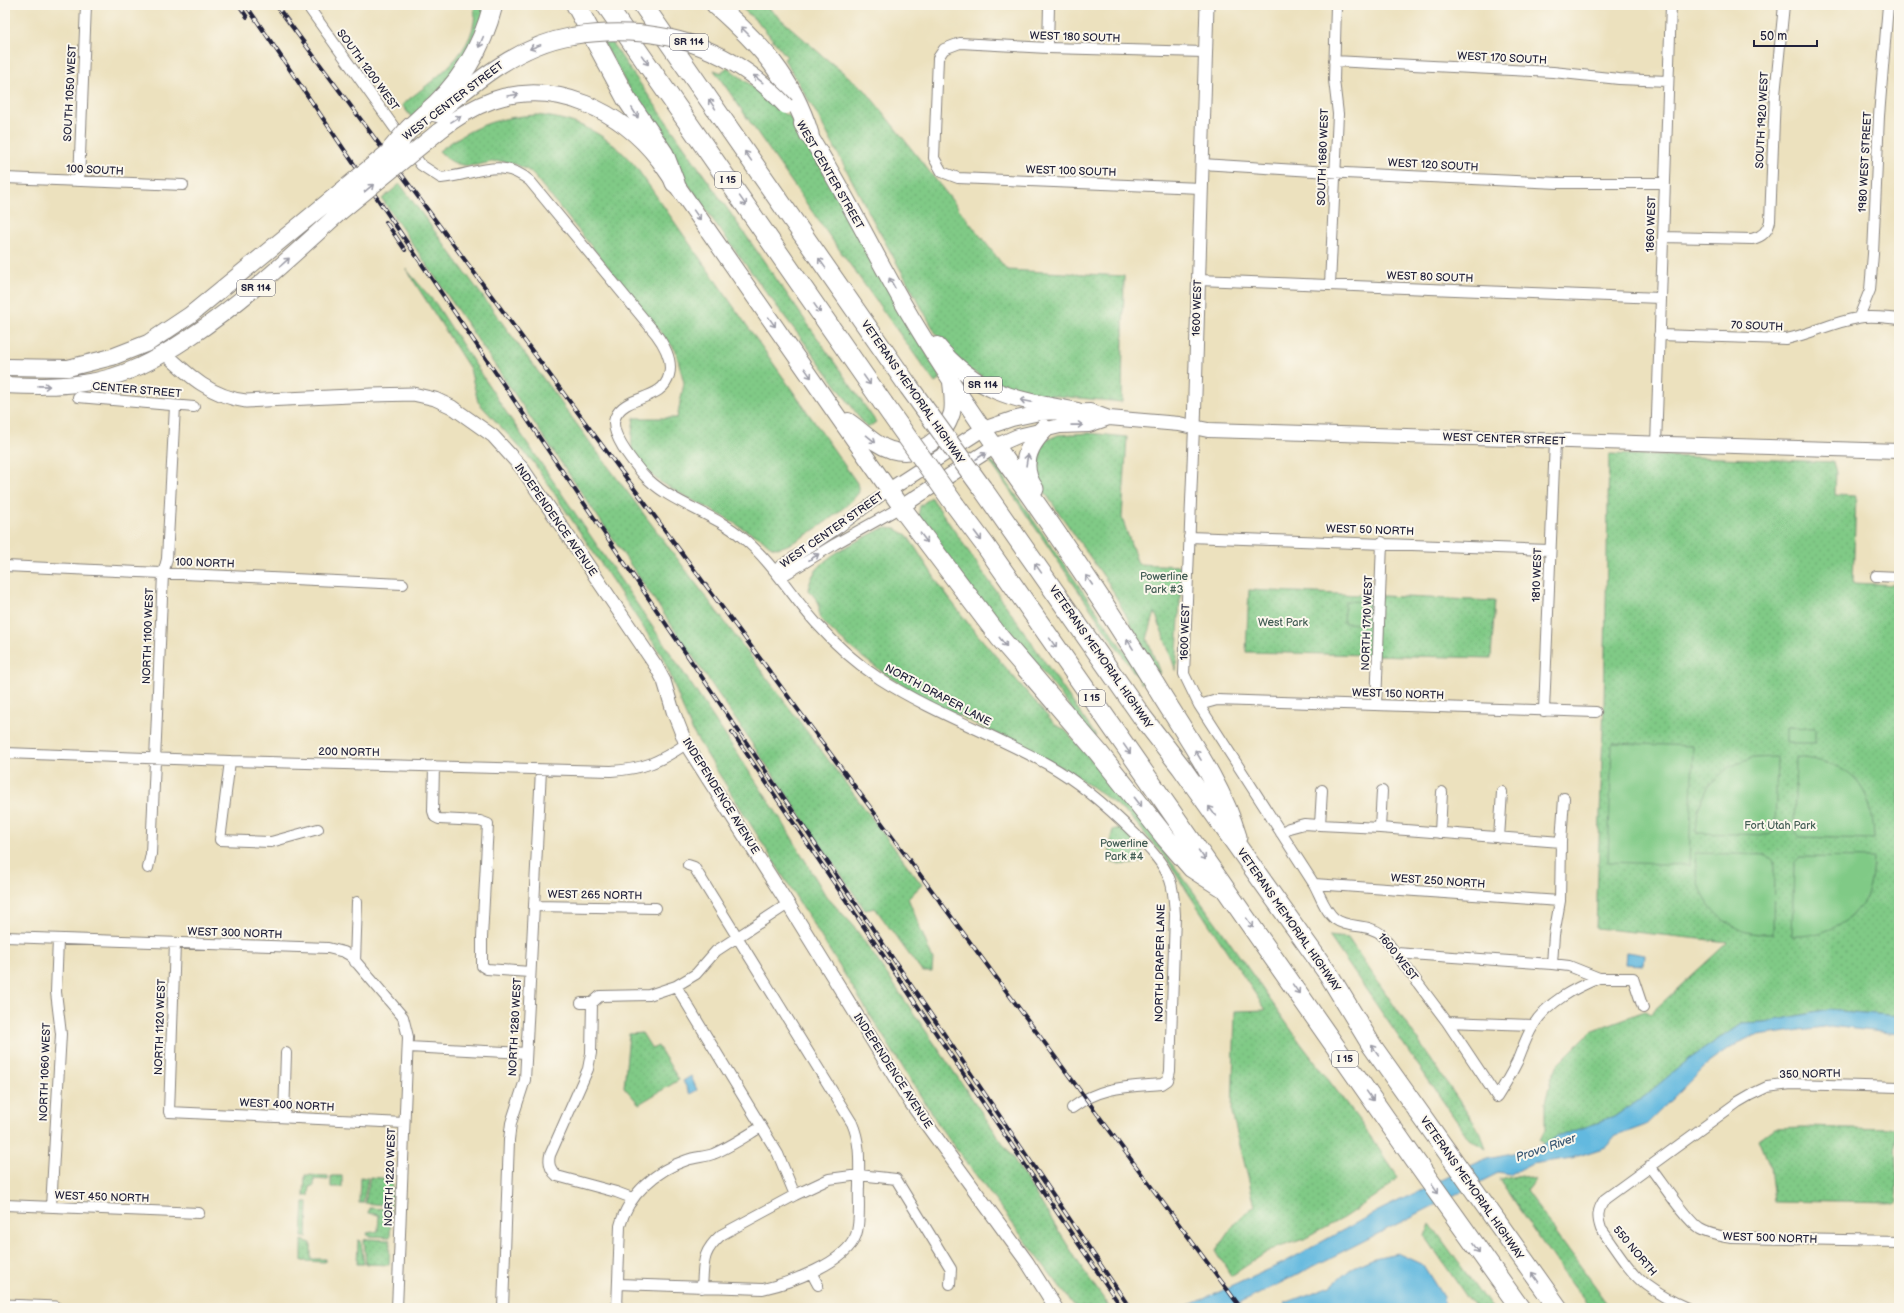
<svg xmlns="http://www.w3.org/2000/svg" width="1904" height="1313" font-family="'Balsamiq Sans',sans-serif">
  <defs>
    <pattern id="grass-dots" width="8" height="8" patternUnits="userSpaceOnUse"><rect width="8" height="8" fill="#80ca86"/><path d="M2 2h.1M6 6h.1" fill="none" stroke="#6ead75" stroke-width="1.8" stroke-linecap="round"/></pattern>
  </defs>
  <rect width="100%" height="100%" fill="#fbf7ec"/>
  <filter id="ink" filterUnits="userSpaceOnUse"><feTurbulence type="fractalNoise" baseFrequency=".025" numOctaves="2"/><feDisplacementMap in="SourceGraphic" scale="8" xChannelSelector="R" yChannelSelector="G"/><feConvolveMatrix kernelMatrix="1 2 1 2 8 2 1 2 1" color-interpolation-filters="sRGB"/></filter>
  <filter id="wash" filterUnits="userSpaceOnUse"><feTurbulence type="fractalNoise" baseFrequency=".012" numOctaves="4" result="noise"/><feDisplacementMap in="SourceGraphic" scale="16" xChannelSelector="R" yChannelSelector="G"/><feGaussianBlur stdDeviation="0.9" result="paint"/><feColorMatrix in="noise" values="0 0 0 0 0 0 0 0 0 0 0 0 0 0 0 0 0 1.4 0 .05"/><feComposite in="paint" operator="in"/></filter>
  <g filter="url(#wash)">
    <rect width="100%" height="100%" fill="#ece1be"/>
    <path fill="url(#grass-dots)" stroke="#517660" d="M474,5H485L484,14L458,71L412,118L402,105C432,80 481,51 474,5Z
      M738,5H765L824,57L865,90L1007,270L1124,276L1122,402L1046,395L1003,384L1001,388L965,367L939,339L874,222L818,116L784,59L787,57L759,23Z
      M609,39L876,422L867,428C801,334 726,245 664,148C642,113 622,76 602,40Z
      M727,67L776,104L785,115L788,114L798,127L941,379L935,383L818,220L714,70L722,73Z
      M537,115C580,120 607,134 636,167L857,483L859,492C850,507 794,547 777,548C768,548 765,539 757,536C745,531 737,524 726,518C706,506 684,497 664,484C653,478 640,465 634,454C629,444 633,428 634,418H677L684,383L676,351L532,173C520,165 506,159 491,162C481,164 472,167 463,165C453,164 446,158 439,151C471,127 496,117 537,115Z
      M400,184L595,449L922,885L908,898L933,960L932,972H922L875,908L865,910L382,199Z
      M406,269L436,304L504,409L669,651L782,821L826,896L853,925L1011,1155L1080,1265L1110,1308H1076L942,1130L694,734C681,708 674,680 661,654L534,463L478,402L470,369Z
      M1089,433L1127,437L1122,518L1138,564L1182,566L1176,671L1155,612L1147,639L1160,673L1158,674L1109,584L1036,480L1032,471L1042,442L1058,435Z
      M1609,454L1833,462L1836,472L1835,495L1856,496L1853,583L1899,585V1016L1829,1010L1765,1022L1742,1023L1688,1060L1647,1094L1614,1117L1557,1137L1544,1144L1540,1140L1545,1130V1103L1551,1079L1558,1064L1591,1031L1645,1011L1650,1014L1728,942L1596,928L1604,702Z
      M989,460L993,462L1129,658L1144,682L1142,684Z
      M931,497L1096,736L1094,738L1029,654L990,615L918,516L920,506Z
      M888,528L896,529L907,535L942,589L971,627L1055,725L1064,729L1121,793L1217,924L1299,1041L1361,1123L1398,1177L1382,1192L1343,1218L1304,1239L1270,1250L1231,1276L1216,1251C1227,1234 1237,1217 1255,1206L1232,1113L1235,1011L1266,1010L1177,876C1170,862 1159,850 1148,838C1142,830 1136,822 1128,815C1065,759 983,732 911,690C877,670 845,646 819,617V603L809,590C809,559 858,542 881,529Z
      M1249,590L1495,601L1491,658L1246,652Z
      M1119,828H1122C1130,837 1148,849 1143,861C1135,865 1120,866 1111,862L1109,858L1112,833L1113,830Z
      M1329,936L1348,938L1481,1133L1486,1149L1469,1139Z
      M642,1033L652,1049L658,1046L679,1080L639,1104L624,1087L629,1034Z
      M1802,1127L1895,1129L1897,1203L1774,1201L1770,1166L1759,1139L1774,1128Z
      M305,1175L328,1176V1180L314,1179V1186H310L309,1196H304Z
      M1522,1175L1535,1180L1526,1191L1611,1308H1590L1560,1268L1499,1180Z
      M331,1176H342V1187H331Z
      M360,1177L368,1178L363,1203H359Z
      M370,1177L392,1179L391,1206L365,1203Z
      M304,1202H308L307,1237H302Z
      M369,1208L391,1209L390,1237L368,1236L367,1233L378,1231L379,1215L368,1213Z
      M1430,1223L1491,1308H1475L1473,1306L1425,1236Z
      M368,1239L390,1240L389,1265L366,1264L364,1240Z
      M302,1240L311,1243V1259H325V1262L302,1261Z
      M358,1240L361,1241L364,1264H357Z"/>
    <path fill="#80ca86" stroke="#517660" d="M1345,601L1369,602L1368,624L1344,623Z
      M1786,727L1815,728V743H1786Z
      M1612,743L1693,746L1689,865L1608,862Z
      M1777,757L1775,830L1769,835L1696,833L1698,809L1709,785L1729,767L1753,758Z
      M1796,757C1850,762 1873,784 1874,839L1800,837L1794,831Z
      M1695,853L1767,855L1774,861L1773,934C1764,934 1755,934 1747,932C1740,931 1732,925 1725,921C1702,904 1696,881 1695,853Z
      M1800,857L1873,858C1872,870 1872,883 1867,895C1853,924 1822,937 1792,936L1794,863Z"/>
    <path fill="#63b9df" stroke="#426e8d" d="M1626,952L1645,955L1644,965L1625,964Z
      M1829,1010L1899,1016V1034L1830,1026L1751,1037L1737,1043L1707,1064L1646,1125L1616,1136L1606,1147L1572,1158L1531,1164L1509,1175L1498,1173L1231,1308H1184L1285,1262L1378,1211L1487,1158L1537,1148L1557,1137L1614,1117L1647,1094L1688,1060L1742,1023L1765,1022Z
      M691,1076L697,1090L690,1094L683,1081Z
      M1397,1253L1423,1265L1443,1297L1444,1308H1284L1285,1303L1331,1286L1353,1267L1374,1258Z"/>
  </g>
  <g filter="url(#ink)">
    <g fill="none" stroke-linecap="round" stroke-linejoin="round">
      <g stroke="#87827c" stroke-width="12">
        <path id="minor" d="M307,5L421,165L441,178C475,175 500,156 530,181L656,334C665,346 673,360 669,375C663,402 624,394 615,418C609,433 633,462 642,473C668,503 713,512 743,538C772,562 791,595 816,623C834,643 857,664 880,679C933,713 993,734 1047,764C1080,782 1109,808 1135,834C1148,847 1163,862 1170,880C1174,891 1174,903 1175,915L1170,1071L1168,1080L1162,1084C1127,1087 1101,1086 1072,1108
          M1048,48L1049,5
          M1334,61L1553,72L1619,79L1668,81
          M1202,164L1345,173L1559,183H1664
          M5,178L183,185
          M79,181L86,5
          M1201,188L958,178L942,172L934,158L938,58L944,49L960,43L1048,48L1205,52
          M1663,237L1752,239C1762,237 1768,231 1770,221L1775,95L1784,5
          M1198,280L1660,298
          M1330,285L1338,114L1334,80L1336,5
          M1859,317L1870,290L1873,254L1879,116L1888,5
          M1659,335L1786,339C1811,334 1833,322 1858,318C1871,315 1886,318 1899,319
          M78,397L194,407
          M1194,427L1184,674L1199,705L1314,884C1320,895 1325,911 1335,919C1348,929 1369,923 1382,935L1447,1022L1497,1097C1504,1086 1511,1074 1517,1062C1522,1050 1526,1037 1533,1026C1547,1002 1575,988 1599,978
          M1656,445L1671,5
          M1189,537L1550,550
          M5,566L403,584
          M775,570L841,526L889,490
          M1876,576L1899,577
          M781,577L835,544L901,507
          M1199,705L1217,700L1596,712
          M1376,705L1382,542
          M1544,711L1555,441
          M5,753L230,761L611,771C644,769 659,762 686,744
          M230,761L220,840L271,842L318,829
          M434,766L433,811L435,817L439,819L480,821L488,824L482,938V966L487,969L530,972
          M1320,825L1322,790
          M1380,828L1382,791
          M1281,833L1289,828L1304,824L1320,825L1380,828L1561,842
          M1440,833L1442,792
          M1499,838L1502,792
          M148,868L151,854L163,574L167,559L175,406
          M1314,884L1560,901
          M534,906L656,908
          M5,937L328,948L344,952L351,956L403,1017L408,1037L397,1308
          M175,943L169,1112L404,1123
          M1396,953L1552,964L1569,966L1599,978H1633L1643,1008
          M355,962L357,902
          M1552,964L1554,935L1560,901L1561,842L1564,798
          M676,986L778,1154L795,1195
          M581,1003H592
          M1447,1022L1533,1025
          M408,1047L526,1053
          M284,1117L286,1053
          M1649,1166C1661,1181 1685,1219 1700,1229C1710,1235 1721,1236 1732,1238L1899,1241
          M632,1198L616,1192L557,1176C550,1170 548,1164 550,1155L588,1069L591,1053L592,1003L600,996L649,995L676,986L696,974L716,951L788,904
          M5,1205L199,1213
          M51,1207L61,1034L56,992L58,939
          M811,1272L818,1285
          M618,1284L763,1289C789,1283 846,1263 856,1235C861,1221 858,1201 859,1186C859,1163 861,1144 852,1123L694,867L688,865
          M702,1288C704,1263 701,1253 721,1235L795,1195L829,1179L859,1175L896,1179L951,1269L950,1284
          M503,1308L509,1140L511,1123L525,1080L541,770
          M617,1308L620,1226C628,1195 656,1170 687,1160C695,1157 705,1157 713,1154C730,1147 746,1136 761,1127
          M1687,1308C1673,1302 1658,1294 1646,1285C1628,1271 1615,1247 1601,1229C1597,1217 1597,1210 1605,1199L1738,1102L1750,1095L1767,1087L1791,1084L1899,1087"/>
      </g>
      <g stroke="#87827c" stroke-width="15">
        <path id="tertiary" d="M165,353C189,376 212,397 246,401L372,395L413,394L435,399L452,407L493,436L522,468L656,666L664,681L673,711L686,744L788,904L911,1103L1027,1262L1056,1308
          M1194,427L1207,5
          M5,1306L56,1308"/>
      </g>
      <g stroke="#87827c" stroke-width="16">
        <path id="secondary" d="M889,490L983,429L1012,419L1040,413L1090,411L1109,418L1179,424L1208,430L1899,451
          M901,507L995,446L1018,436L1060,426L1089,425L1109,418"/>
      </g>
      <g stroke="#87827c" stroke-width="18">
        <path id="primary" d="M437,114C477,80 519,45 572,36
          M802,124C842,185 873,253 911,317C937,361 966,404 995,446
          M438,132C454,119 473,107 493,100C556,79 621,111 659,160L901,507
          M937,345C978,395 1018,400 1078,411
          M5,367L68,368L112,357L148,343L190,315L329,201
          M5,385C31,386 57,387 83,383C124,378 157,359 190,337C244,301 291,257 339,213
          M848,421C863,431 873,444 891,450C919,458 944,439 952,413C954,403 952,392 951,382"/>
      </g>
      <g stroke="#87827c" stroke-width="21">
        <path id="motorway" d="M576,5L626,98L664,154L675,183
          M606,5L883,403
          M643,5L909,387
          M716,5C759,43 792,78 809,134
          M424,115C459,86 482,49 493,5
          M995,446C1054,528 1110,610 1162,696C1190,741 1222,786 1237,837
          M982,488L1143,718L1181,767L1329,975L1372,1046L1558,1308
          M1034,489C1019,468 1027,446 1044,429
          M955,505L985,545L1416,1162L1520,1308
          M901,507L1000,638L1098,752L1166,838L1192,868L1220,886"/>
      </g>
      <use href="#minor" stroke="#fff" stroke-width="10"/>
      <use href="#tertiary" stroke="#fff" stroke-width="13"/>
      <use href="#secondary" stroke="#fff" stroke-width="14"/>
      <use href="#primary" stroke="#fff" stroke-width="16"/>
      <use href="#motorway" stroke="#fff" stroke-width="19"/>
      <g stroke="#22223b" stroke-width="4">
        <path id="rail" d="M239,5L247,17
          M246,5L1130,1308
          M276,5L1241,1308
          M386,222L405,250
          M732,732L1122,1308"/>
      </g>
      <use href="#rail" stroke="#fbf7ec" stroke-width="2.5" stroke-dasharray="8" stroke-linecap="butt"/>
      <g stroke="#87827c" stroke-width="18" stroke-linecap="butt">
        <path id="primary-bridge" d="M572,36C656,23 728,44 786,106
          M329,201L402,141
          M339,213L438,132"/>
      </g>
      <g stroke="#87827c" stroke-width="21" stroke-linecap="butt">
        <path id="motorway-bridge" d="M392,149L409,129L424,115
          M909,387L982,488
          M883,403L955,505"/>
      </g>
      <use href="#primary-bridge" stroke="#fff" stroke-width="16"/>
      <use href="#motorway-bridge" stroke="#fff" stroke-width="19"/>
    </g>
    <defs><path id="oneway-shaft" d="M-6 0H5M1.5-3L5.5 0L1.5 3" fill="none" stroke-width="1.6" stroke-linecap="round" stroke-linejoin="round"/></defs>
    <g stroke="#9c9ca7">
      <use href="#oneway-shaft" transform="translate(745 31) rotate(-135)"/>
      <use href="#oneway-shaft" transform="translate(481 42) rotate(113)"/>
      <use href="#oneway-shaft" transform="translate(535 47) rotate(159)"/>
      <use href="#oneway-shaft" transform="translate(645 60) rotate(55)"/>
      <use href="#oneway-shaft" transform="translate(758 79) rotate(-142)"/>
      <use href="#oneway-shaft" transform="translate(513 95) rotate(-9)"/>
      <use href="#oneway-shaft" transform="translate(712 104) rotate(-125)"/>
      <use href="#oneway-shaft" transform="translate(635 113) rotate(58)"/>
      <use href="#oneway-shaft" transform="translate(456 119) rotate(-32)"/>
      <use href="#oneway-shaft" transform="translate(748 156) rotate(-125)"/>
      <use href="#oneway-shaft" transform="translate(369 188) rotate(-40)"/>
      <use href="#oneway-shaft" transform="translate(743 201) rotate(55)"/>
      <use href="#oneway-shaft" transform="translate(697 215) rotate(55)"/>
      <use href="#oneway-shaft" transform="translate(285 262) rotate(-42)"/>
      <use href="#oneway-shaft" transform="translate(822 263) rotate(-125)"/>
      <use href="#oneway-shaft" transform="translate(892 283) rotate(-119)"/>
      <use href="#oneway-shaft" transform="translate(817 308) rotate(55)"/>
      <use href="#oneway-shaft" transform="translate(772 322) rotate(55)"/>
      <use href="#oneway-shaft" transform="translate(808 373) rotate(55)"/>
      <use href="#oneway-shaft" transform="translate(867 380) rotate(55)"/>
      <use href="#oneway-shaft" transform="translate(44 386) rotate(1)"/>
      <use href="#oneway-shaft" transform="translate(1026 401) rotate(-168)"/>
      <use href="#oneway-shaft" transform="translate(1077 425) rotate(-1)"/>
      <use href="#oneway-shaft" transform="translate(871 439) rotate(39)"/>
      <use href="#oneway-shaft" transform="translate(981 456) rotate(-33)"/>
      <use href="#oneway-shaft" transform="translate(1027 460) rotate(-81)"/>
      <use href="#oneway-shaft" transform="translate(978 536) rotate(53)"/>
      <use href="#oneway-shaft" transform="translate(924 538) rotate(53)"/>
      <use href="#oneway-shaft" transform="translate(814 557) rotate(-33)"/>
      <use href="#oneway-shaft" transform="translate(1038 568) rotate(-125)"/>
      <use href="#oneway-shaft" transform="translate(1089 580) rotate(-124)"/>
      <use href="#oneway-shaft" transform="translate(1003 642) rotate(51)"/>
      <use href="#oneway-shaft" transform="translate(1053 643) rotate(55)"/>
      <use href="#oneway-shaft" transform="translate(1130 644) rotate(-122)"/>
      <use href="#oneway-shaft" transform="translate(1127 749) rotate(55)"/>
      <use href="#oneway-shaft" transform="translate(1198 755) rotate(-121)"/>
      <use href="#oneway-shaft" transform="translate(1138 802) rotate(52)"/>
      <use href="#oneway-shaft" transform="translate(1212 811) rotate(-126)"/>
      <use href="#oneway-shaft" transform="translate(1202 855) rotate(54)"/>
      <use href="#oneway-shaft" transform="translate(1250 923) rotate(55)"/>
      <use href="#oneway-shaft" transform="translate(1296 989) rotate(55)"/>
      <use href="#oneway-shaft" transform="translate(1375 1050) rotate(-125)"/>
      <use href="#oneway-shaft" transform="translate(1370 1096) rotate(55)"/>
      <use href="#oneway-shaft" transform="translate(1435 1189) rotate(55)"/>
      <use href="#oneway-shaft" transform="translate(1476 1248) rotate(55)"/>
      <use href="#oneway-shaft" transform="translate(1535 1277) rotate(-126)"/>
    </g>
  </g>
  <g text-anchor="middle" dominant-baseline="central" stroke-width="4" stroke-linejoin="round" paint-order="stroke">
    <g fill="#fbf7ec" stroke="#636270" stroke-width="1">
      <rect x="670" y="34" width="38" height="16" rx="3"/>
      <rect x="715" y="172" width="26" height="16" rx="3"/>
      <rect x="237" y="280" width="38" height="16" rx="3"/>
      <rect x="964" y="377" width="38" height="16" rx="3"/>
      <rect x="1079" y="690" width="26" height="16" rx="3"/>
      <rect x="1332" y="1051" width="26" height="16" rx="3"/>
    </g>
    <g font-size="10" font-weight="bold" fill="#22223b">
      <text x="689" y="42">SR 114</text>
      <text x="728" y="180">I 15</text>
      <text x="256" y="288">SR 114</text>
      <text x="983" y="385">SR 114</text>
      <text x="1092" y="698">I 15</text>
      <text x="1345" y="1059">I 15</text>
    </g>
    <g font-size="11" fill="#22223b" stroke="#fbf7ec">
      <text transform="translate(1075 37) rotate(2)">WEST 180 SOUTH</text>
      <text transform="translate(1502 58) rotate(3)">WEST 170 SOUTH</text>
      <text transform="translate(368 70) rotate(54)">SOUTH 1200 WEST</text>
      <text transform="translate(70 93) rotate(-87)">SOUTH 1050 WEST</text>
      <text transform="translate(453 101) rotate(-37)">WEST CENTER STREET</text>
      <text transform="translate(1762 120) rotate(-87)">SOUTH 1920 WEST</text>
      <text transform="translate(1323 157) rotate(-88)">SOUTH 1680 WEST</text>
      <text transform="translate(1865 162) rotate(-87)">1980 WEST STREET</text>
      <text transform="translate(1433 165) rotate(3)">WEST 120 SOUTH</text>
      <text transform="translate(95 170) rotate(3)">100 SOUTH</text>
      <text transform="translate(1071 171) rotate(2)">WEST 100 SOUTH</text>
      <text transform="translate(830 175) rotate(60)">WEST CENTER STREET</text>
      <text transform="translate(1651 224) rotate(-88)">1860 WEST</text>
      <text transform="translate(1430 277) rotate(2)">WEST 80 SOUTH</text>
      <text transform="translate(1197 308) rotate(-88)">1600 WEST</text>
      <text transform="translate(1757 326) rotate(2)">70 SOUTH</text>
      <text transform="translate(137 390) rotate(5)">CENTER STREET</text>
      <text transform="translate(913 392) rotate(55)">VETERANS MEMORIAL HIGHWAY</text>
      <text transform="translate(1504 439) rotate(2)">WEST CENTER STREET</text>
      <text transform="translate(556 520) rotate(55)">INDEPENDENCE AVENUE</text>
      <text transform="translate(832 530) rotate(-35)">WEST CENTER STREET</text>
      <text transform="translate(1370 530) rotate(2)">WEST 50 NORTH</text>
      <text transform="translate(205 563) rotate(2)">100 NORTH</text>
      <text transform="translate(1537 575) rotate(-88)">1810 WEST</text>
      <text transform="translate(1367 623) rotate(-88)">NORTH 1710 WEST</text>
      <text transform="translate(1185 632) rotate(-88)">1600 WEST</text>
      <text transform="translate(148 636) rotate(-88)">NORTH 1100 WEST</text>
      <text transform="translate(1101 657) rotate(55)">VETERANS MEMORIAL HIGHWAY</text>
      <text transform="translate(1398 694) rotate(2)">WEST 150 NORTH</text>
      <text transform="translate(938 695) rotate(28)">NORTH DRAPER LANE</text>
      <text transform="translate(349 752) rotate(1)">200 NORTH</text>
      <text transform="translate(721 796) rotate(58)">INDEPENDENCE AVENUE</text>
      <text transform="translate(1438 881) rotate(4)">WEST 250 NORTH</text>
      <text transform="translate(595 895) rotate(1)">WEST 265 NORTH</text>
      <text transform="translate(1289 920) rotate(55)">VETERANS MEMORIAL HIGHWAY</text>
      <text transform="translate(235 933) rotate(2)">WEST 300 NORTH</text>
      <text transform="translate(1398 957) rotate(52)">1600 WEST</text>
      <text transform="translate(1160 963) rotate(-89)">NORTH DRAPER LANE</text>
      <text transform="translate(160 1027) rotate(-88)">NORTH 1120 WEST</text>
      <text transform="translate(515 1027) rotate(-87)">NORTH 1280 WEST</text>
      <text transform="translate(893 1071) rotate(57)">INDEPENDENCE AVENUE</text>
      <text transform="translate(45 1072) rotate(-88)">NORTH 1060 WEST</text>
      <text transform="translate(1810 1074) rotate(-1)">350 NORTH</text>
      <text transform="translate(287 1105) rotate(3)">WEST 400 NORTH</text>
      <text transform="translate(390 1177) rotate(-88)">NORTH 1220 WEST</text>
      <text transform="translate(1472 1188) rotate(55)">VETERANS MEMORIAL HIGHWAY</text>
      <text transform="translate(102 1197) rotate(2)">WEST 450 NORTH</text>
      <text transform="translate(1770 1238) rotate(2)">WEST 500 NORTH</text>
      <text transform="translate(1635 1251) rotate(50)">550 NORTH</text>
    </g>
    <g font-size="11" fill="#435d55" stroke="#fbf7ec">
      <text x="1164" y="576">Powerline<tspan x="1164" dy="13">Park #3</tspan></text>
      <text x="1283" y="622">West Park</text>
      <text x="1780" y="825">Fort Utah Park</text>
      <text x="1124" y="843">Powerline<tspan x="1124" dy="13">Park #4</tspan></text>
    </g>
    <g font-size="12" font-style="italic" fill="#395774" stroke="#fbf7ec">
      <text transform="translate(1546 1148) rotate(-19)">Provo River</text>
    </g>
  </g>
  <rect width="1904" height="1313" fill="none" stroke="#fbf7ec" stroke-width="20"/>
  <path d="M1754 40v6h63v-6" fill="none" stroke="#22223b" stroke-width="2"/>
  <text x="1760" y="40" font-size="12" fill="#22223b" stroke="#fbf7ec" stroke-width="3" paint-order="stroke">50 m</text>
</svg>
